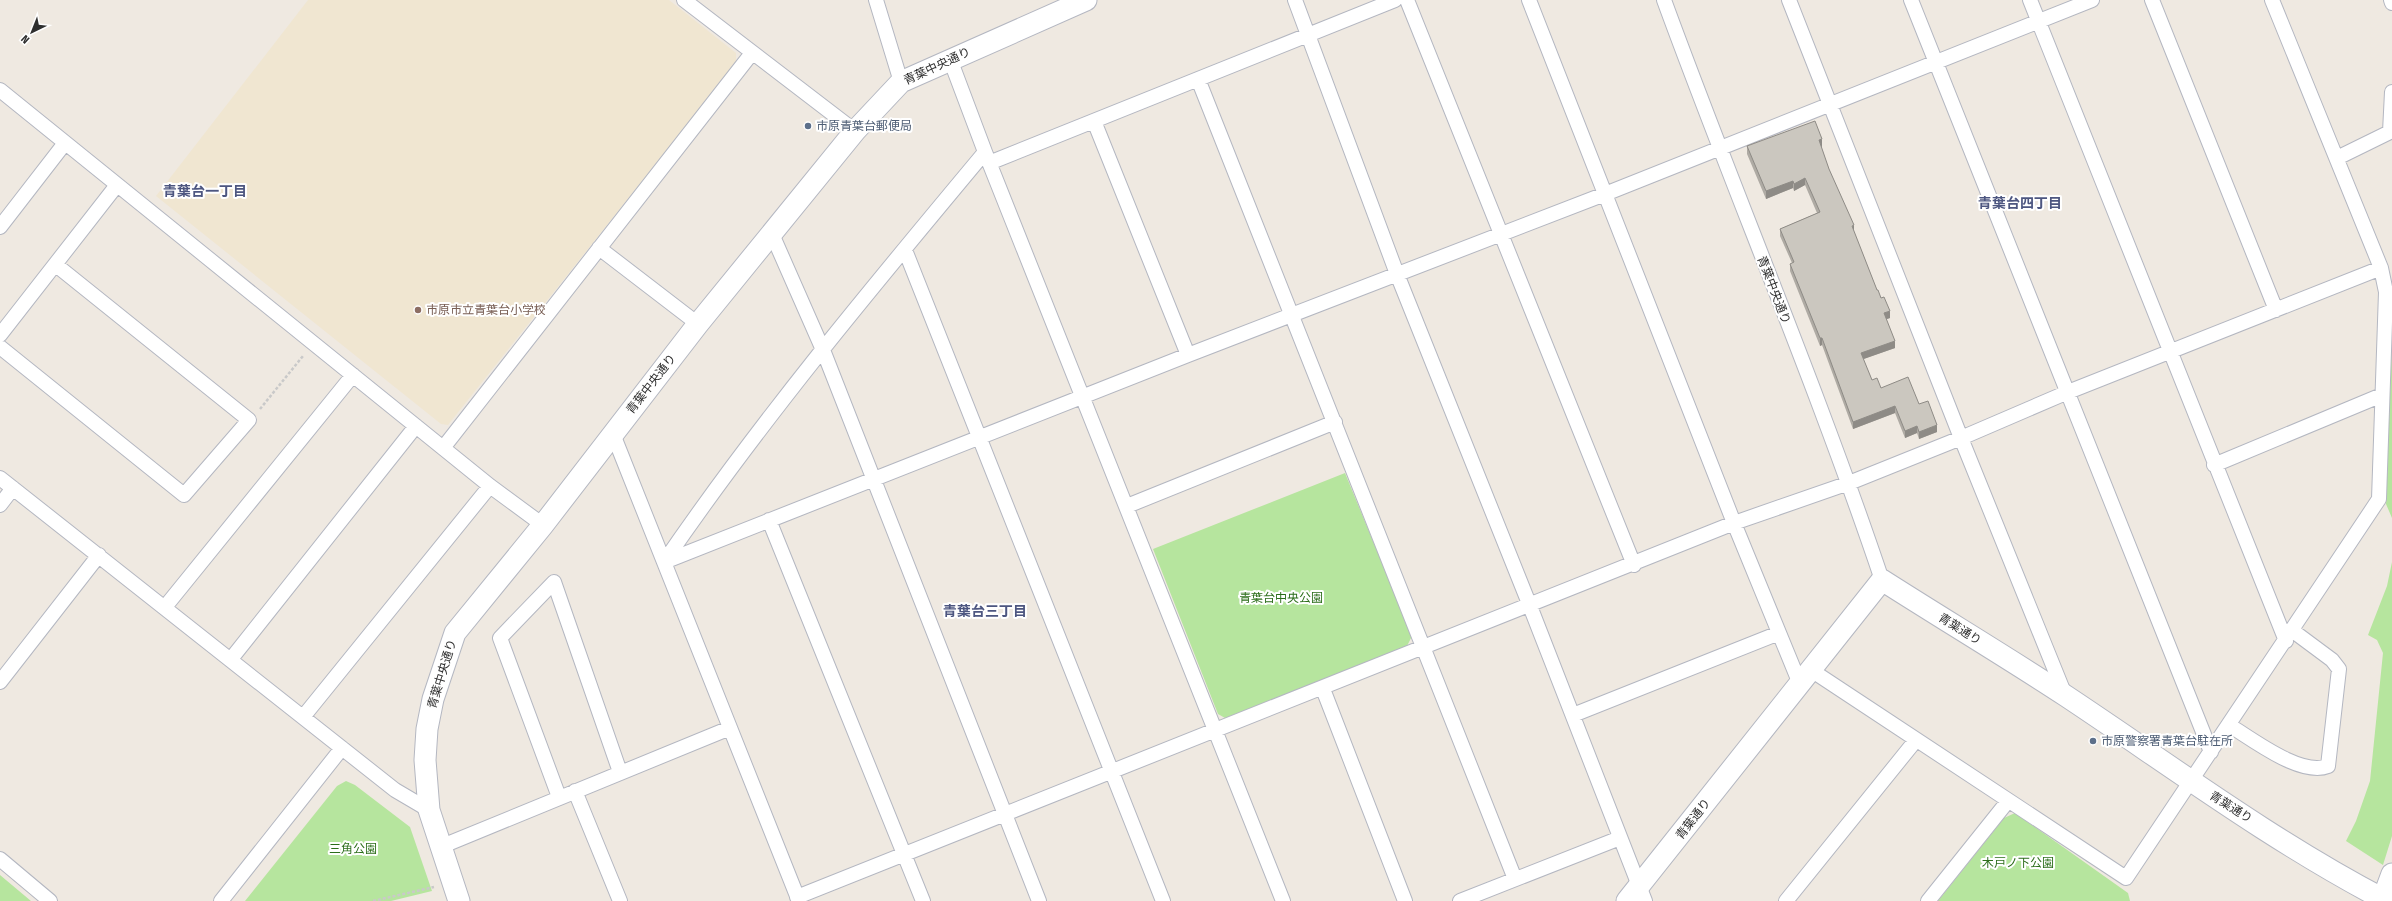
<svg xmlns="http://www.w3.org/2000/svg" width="2392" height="901" font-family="'Fira Sans Condensed','Noto Sans JP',sans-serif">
  <rect width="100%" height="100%" fill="#efe9e1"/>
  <path fill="#f0e6d1" d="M308,0H669L736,53V63L448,425L441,424L156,196Z"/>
  <path fill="#b6e59e" d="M2392,343V518L2386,504Z
    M1345,473L1412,636L1407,646L1225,718L1218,714L1153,549Z
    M2392,562V836L2383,865L2346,841L2356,821L2370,781L2383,653L2377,640L2368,635L2387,586Z
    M346,781L355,785L410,827L432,891L391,901H245L337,786Z
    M2015,813L2128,893L2130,901H1938L2004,818Z
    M0,875L31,901H0Z"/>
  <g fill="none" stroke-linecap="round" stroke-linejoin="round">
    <g stroke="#b4b7c1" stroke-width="16">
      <path id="street" d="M684,0L855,131
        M876,0L901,82
        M1295,0L1397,274L1530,606L1645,901
        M1407,0L1634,565
        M1529,0L1734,523L1800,684
        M1664,0C1735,194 1816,384 1882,580
        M1789,0L1961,438L2065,695
        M1911,0L2211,752
        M2030,0L2286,641
        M2152,0L2276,310
        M2391,0L2392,3
        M950,59L985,152L1283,901
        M1198,79L1515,879
        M0,90L490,486L543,525
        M1094,121L1188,355
        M2337,158L2390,132L2392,92
        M989,163L1395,0
        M0,227L65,143
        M772,234L823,350L1039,901
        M599,248L698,324
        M905,250L1163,901
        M0,335L117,185
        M0,347L184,495L249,420L56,265
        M613,434L799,901
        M443,448L752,53
        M2214,465L2382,395
        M0,478L395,790L429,810
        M0,505L13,488
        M1127,506L1335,422
        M769,520L923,901
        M664,562L1188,355L1605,194L2092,0
        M664,562C762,419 874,285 985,152
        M165,607L353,375
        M231,659L416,426
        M1811,670L2126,878L2379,499L2386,292L2381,268L2272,0
        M0,682L99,555
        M1323,689L1405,901
        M1573,715L1779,633
        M303,717L490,486
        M2229,725C2252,739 2301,777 2328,766L2339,669L2332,660L2293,631
        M575,791L620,901
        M559,797L500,638L554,582L620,772
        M440,847L730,728
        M0,859L50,901
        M797,897L1734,523L1849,483L1961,438L2068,392L2381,268
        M221,901L342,748
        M1460,901L1620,838
        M1786,901L1916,740
        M1928,901L2008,801"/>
    </g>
    <g stroke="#b4b7c1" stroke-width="23">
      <path id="secondary" d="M459,901L429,810L425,760L427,729L433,699L455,633L543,525L698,324L855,131L901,82L1086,0
        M1627,901L1882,580C1943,619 2005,656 2066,696C2170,765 2272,841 2383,899
        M2382,901L2392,874"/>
    </g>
    <path stroke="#c9c9c9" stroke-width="2.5" stroke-dasharray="3 2" stroke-linecap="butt" d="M260,409L303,356
      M373,901L434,887"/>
    <use href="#street" stroke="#fff" stroke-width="14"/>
    <use href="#secondary" stroke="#fff" stroke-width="21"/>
  </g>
  <path fill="#afaba4" d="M1747,146L1822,147H1821L1829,169L1854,232L1877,290L1890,318L1886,319L1895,348L1863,359L1872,380L1881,388L1919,404L1937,432L1919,439L1917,433L1905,438L1895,413L1853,429L1822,345L1820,346L1790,271V264L1792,263L1780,236V229L1817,213L1805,185L1794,191L1793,188L1766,199L1747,154Z"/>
  <path fill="#8e8b86" d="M1822,139V147L1819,148V140Z
    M1805,178V185L1794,191V184Z
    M1793,181V188L1766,199V191Z
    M1854,225V232L1852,226Z
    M1890,311V318L1884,320V313Z
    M1820,338H1822V345L1820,346Z
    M1895,341V348L1861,360V353Z
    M1895,406V413L1853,429V422Z
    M1937,425V432L1919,439V432Z
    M1917,426V433L1905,438V431Z"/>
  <path fill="#cbc7bf" stroke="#8e8b86" d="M1815,121L1822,139L1819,140L1829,169L1854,225L1852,226L1877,290H1878L1881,298L1884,297L1890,311L1884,313L1895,341L1861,353L1872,380L1877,378L1881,388L1908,377L1919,404L1928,401L1937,425L1919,432L1917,426L1905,431L1895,406L1853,422L1822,338H1820L1790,264L1794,262L1780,229L1820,212L1805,178L1794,184L1793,181L1766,191L1747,146Z"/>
  <g fill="#5c6f8a" stroke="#fff" stroke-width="1.5">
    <circle cx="808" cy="126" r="4"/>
    <circle cx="2093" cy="741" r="4"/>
  </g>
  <circle fill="#8d6e63" stroke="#fff" stroke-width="1.5" cx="418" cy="310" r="4"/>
  <g text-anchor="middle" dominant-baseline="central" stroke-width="4" stroke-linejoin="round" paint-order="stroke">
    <g font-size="12" fill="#2e2e2e" stroke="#fff">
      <text transform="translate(937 66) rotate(-25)">青葉中央通り</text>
      <text transform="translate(1774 290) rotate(69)">青葉中央通り</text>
      <text transform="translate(651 384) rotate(-52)">青葉中央通り</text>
      <text transform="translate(1960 629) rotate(32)">青葉通り</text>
      <text transform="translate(442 674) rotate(-73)">青葉中央通り</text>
      <text transform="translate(2231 807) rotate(32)">青葉通り</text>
      <text transform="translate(1693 819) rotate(-52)">青葉通り</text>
    </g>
    <g font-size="12" fill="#4e5e75" stroke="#fff" text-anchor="start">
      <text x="816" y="126">市原青葉台郵便局</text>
      <text x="2101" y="741">市原警察署青葉台駐在所</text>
    </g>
    <g font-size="12" fill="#785e54" stroke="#fff" text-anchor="start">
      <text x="426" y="310">市原市立青葉台小学校</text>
    </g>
    <g font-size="12" fill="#2c6e1b" stroke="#fff">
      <text x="1281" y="598">青葉台中央公園</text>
      <text x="353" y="849">三角公園</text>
      <text x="2018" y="863">木戸ノ下公園</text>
    </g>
    <g font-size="14" font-weight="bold" fill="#4d5680" stroke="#fff">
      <text x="205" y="191">青葉台一丁目</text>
      <text x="2020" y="203">青葉台四丁目</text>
      <text x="985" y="611">青葉台三丁目</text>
    </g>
  </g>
  <g transform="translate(32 32) rotate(223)" stroke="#ffffff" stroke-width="3" paint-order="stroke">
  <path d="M0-3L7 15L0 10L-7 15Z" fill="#2e2e2e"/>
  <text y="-6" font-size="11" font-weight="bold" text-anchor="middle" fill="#2e2e2e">N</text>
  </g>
</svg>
